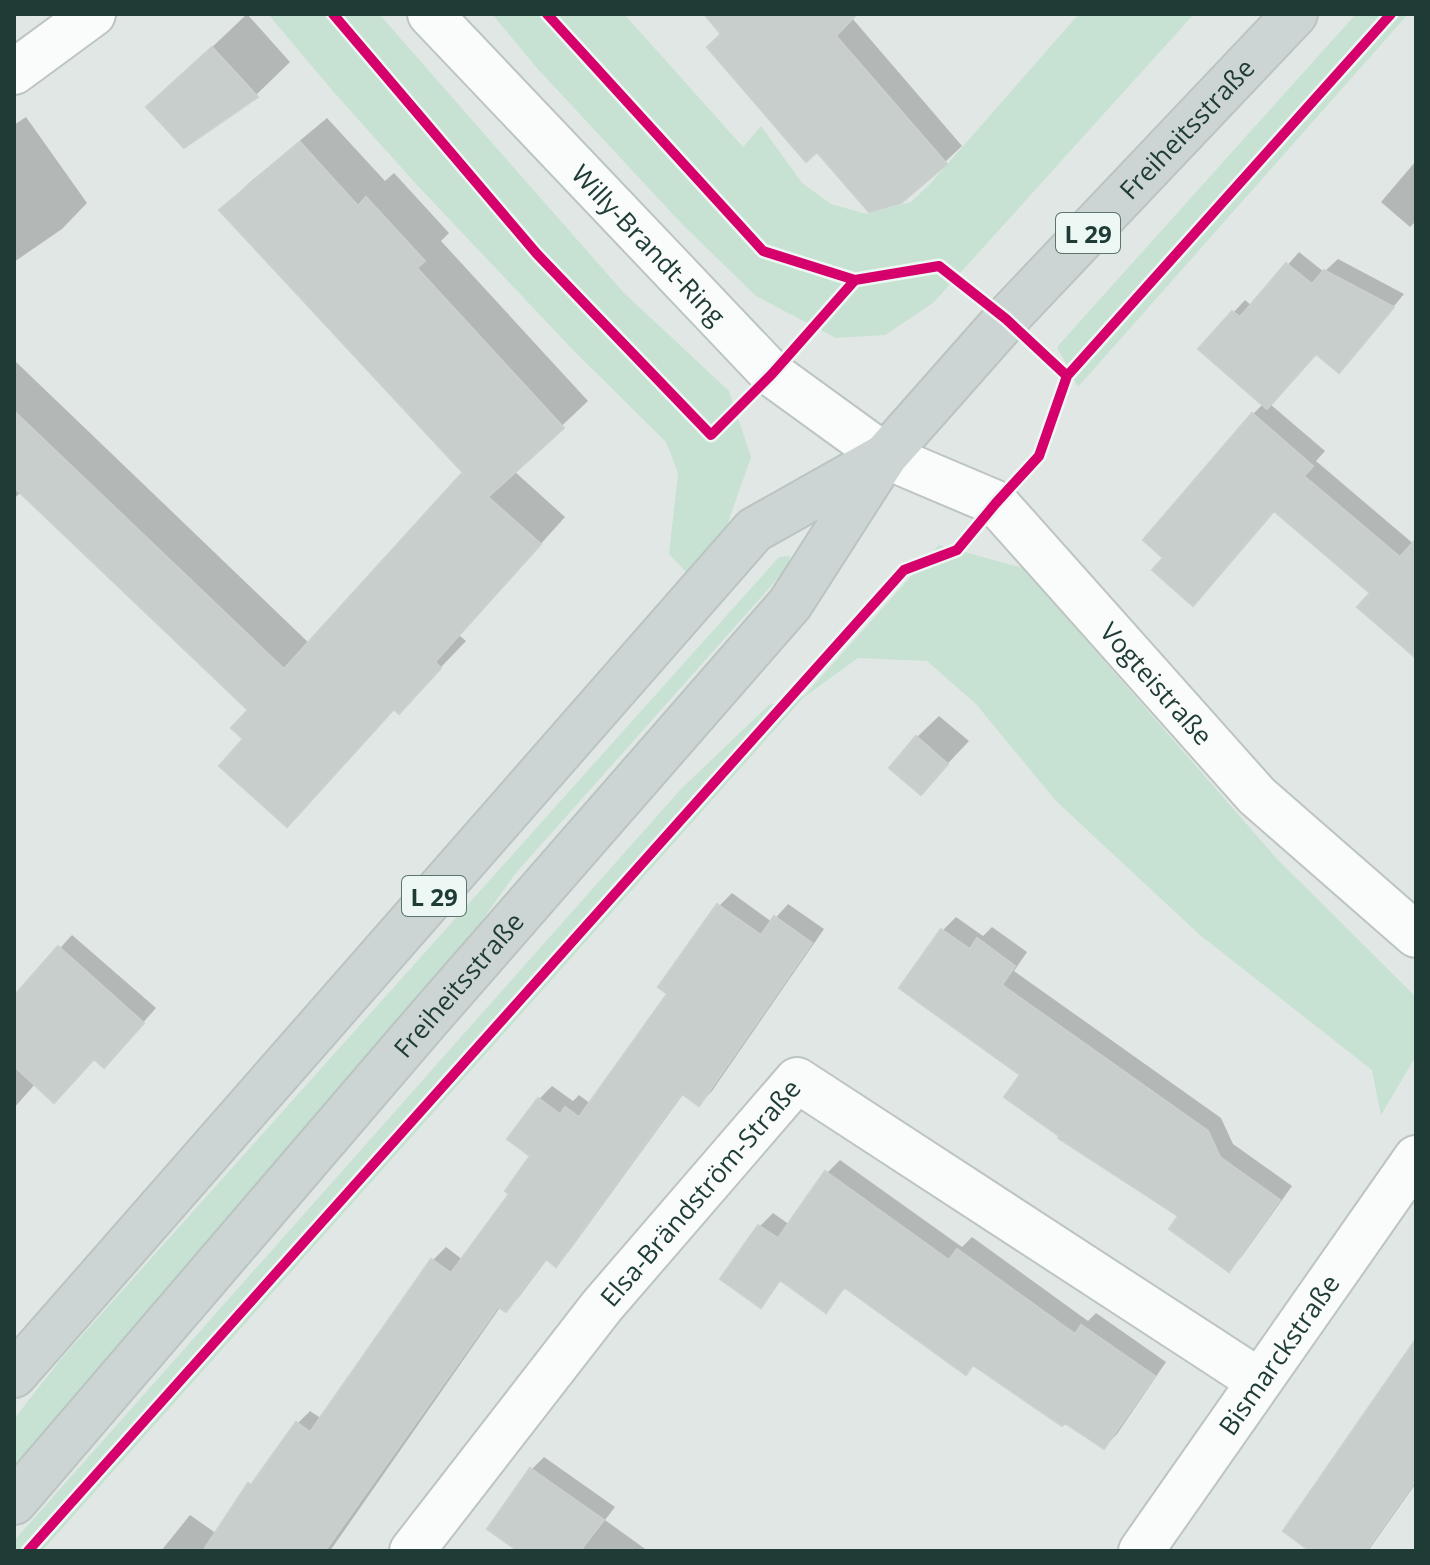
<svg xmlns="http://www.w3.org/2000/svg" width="1430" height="1565" font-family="'Open Sans',sans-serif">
  <rect width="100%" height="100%" fill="#e0e7e5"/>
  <path fill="#c7e2d2" d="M268,14H379L624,293L729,391L751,457L725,531L691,577L669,554L678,473L666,442L575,352L416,184L332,90Z
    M492,14H624L743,147L761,126L802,183L831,204L866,214L911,202L929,185L1079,14H1194L933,303L885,335L836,338L756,296L681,223L536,67Z
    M1356,14H1408L1078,387L1057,347Z
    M939,545L1023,568L1277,859L1416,997V1056L1381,1115L1372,1070L1200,935L1056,801L976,704L927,661L858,658L804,697L42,1551H14V1541L681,789L769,705L804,696Z
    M790,556L788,567L515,874L412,1019L14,1466V1419L61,1359L779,557Z"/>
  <path fill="#0003" d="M247,14L290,62L256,95L149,107Z
    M706,14H855L852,18L962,146L945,162L724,34Z
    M26,117L87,203L62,229L14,262V125Z
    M327,118L385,181L394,173L449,233L441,241L588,401L514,471L565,517L459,635L466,641L399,711L395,707L246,739L250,710L22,492L14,498V360L310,644L465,473L222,210L248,184Z
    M1416,161V221L1410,227L1381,202Z
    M1299,252L1324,272L1338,259L1404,294L1351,358L1317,352L1270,404L1325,451L1316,461L1416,546V655L1373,593L1275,509L1166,557L1253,414L1264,403L1200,349L1245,300L1252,306Z
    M939,716L969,741L921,792L917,737Z
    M732,893L772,922L788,904L824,929L712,1091L699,1104L684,1093L569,1251L556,1264L548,1258L519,1297L506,1310L501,1306L330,1551H161L190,1515L217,1534L250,1485L264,1471L297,1424L310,1411L322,1419L433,1260L446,1247L463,1260L512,1193L533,1155L539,1099L552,1086L573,1101L579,1095L591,1104L670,993L719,906Z
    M956,917L983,936L992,927L1027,952L1014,971L1221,1118L1233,1144L1292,1186L1242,1256L1229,1269L1181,1216L1023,1074L902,987L943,930Z
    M72,935L156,1008L117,1052L95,1057L36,1083L14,1108V999Z
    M840,1160L962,1247L972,1237L1088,1321L1096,1313L1166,1362L1117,1434L1104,1447L975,1364L966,1373L846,1287L826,1310L782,1279L760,1305L723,1278L760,1226L773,1213L790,1225L827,1173Z
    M1416,1344V1483L1368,1551H1313Z
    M544,1457L615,1507L605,1520L648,1551H521L531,1470Z"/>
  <path fill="#c7cecc" stroke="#c9d0ce" stroke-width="2" d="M704,14H857L836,36L947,164L901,203L869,212L817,152L806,162L707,47L721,34Z
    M212,47L258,97L184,148L146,107Z
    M300,142L358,206L366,197L425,261L417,268L564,428L488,497L541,544L435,662L441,668L399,714L394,709L287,827L219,766L243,739L231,728L248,710L14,487V411L284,669L462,473L467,477L219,210Z
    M1286,263L1312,284L1324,270L1394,307L1339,373L1316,354L1267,409L1198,349L1232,311L1240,317Z
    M1252,413L1313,466L1304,476L1400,557L1416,539V658L1357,607L1370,593L1274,511L1193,606L1152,570L1163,558L1143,540Z
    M916,736L948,764L921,795L889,768Z
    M717,904L761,935L774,916L812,943L699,1106L682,1094L556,1267L546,1259L506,1312L498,1307L325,1551H203L248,1483L251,1485L296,1422L310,1432L431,1259L451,1273L509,1194L505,1191L530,1156L507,1139L538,1098L560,1114L565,1107L579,1117L667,994L658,987Z
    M941,929L970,949L977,938L1015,966L1002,985L1208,1131L1220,1157L1280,1200L1229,1272L1169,1229L1178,1216L1058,1138L1059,1136L1004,1097L1020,1075L899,988Z
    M58,946L144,1023L104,1068L94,1059L54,1103L14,1066V996Z
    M825,1171L949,1260L957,1249L1075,1334L1081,1325L1155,1376L1104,1449L1065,1423L1062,1426L973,1365L966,1375L844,1287L826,1313L780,1280L761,1308L720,1279L758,1225L778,1238Z
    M1416,1339V1480L1366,1551H1310L1283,1531Z
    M530,1468L604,1520L580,1551H518L487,1529Z"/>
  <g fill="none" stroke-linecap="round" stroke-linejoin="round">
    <g stroke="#bdc4c2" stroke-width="48">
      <g id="minor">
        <path d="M14,72L93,14"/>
        <path id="s1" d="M885,456L996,503L1257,796L1416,935"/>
        <path id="s2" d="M412,1551L602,1306L797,1080L1259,1381"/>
        <path id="s3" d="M1141,1551L1416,1158"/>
      </g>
    </g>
    <g stroke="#bcc5c2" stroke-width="48">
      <g id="secondary">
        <path id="s4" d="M430,14L772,374L885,456"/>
      </g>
    </g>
    <g stroke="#bac4c2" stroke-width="48">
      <g id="primary">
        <path d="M14,1375L754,530L880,459"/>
        <path id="s5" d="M14,1502L428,1019L790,604L885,456L1006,319L1295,14"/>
      </g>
    </g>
    <use href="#minor" stroke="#fafbfb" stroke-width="44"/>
    <use href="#secondary" stroke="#fafbfb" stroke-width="44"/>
    <use href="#primary" stroke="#ccd5d3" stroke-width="44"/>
    <g stroke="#edf7f3" stroke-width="15">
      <path id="cycleway" d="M333,14L537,254L711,435L772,374L855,280
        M547,14L763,251L855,280L939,266L1006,319L1067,376
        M28,1551L904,570L957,550L996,503L1039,456L1067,376L1391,14"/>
    </g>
    <use href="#cycleway" stroke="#d6006c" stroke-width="10"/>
  </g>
  <g text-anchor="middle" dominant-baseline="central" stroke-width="6" stroke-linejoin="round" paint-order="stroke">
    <g fill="#edf7f3" stroke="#5c736f" stroke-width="2">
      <rect x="1056" y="213" width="64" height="40" rx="6"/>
      <rect x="402" y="876" width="64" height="40" rx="6"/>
    </g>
    <g font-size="24" font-weight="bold" fill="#1e3b36">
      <text x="1088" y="233">L 29</text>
      <text x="434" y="896">L 29</text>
    </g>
    <g font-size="26" fill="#1e3b36" stroke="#edf7f3">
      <text stroke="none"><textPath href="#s5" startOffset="1808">Freiheitsstraße</textPath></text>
      <text stroke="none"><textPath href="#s4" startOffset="318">Willy-Brandt-Ring</textPath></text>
      <text stroke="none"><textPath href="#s1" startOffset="362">Vogteistraße</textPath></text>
      <text stroke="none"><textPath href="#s5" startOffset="682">Freiheitsstraße</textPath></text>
      <text stroke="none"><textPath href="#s2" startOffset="460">Elsa-Brändström-Straße</textPath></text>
      <text stroke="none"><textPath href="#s3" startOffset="240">Bismarckstraße</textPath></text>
    </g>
  </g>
  <rect width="1430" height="1565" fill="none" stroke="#1e3b36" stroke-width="32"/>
</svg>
